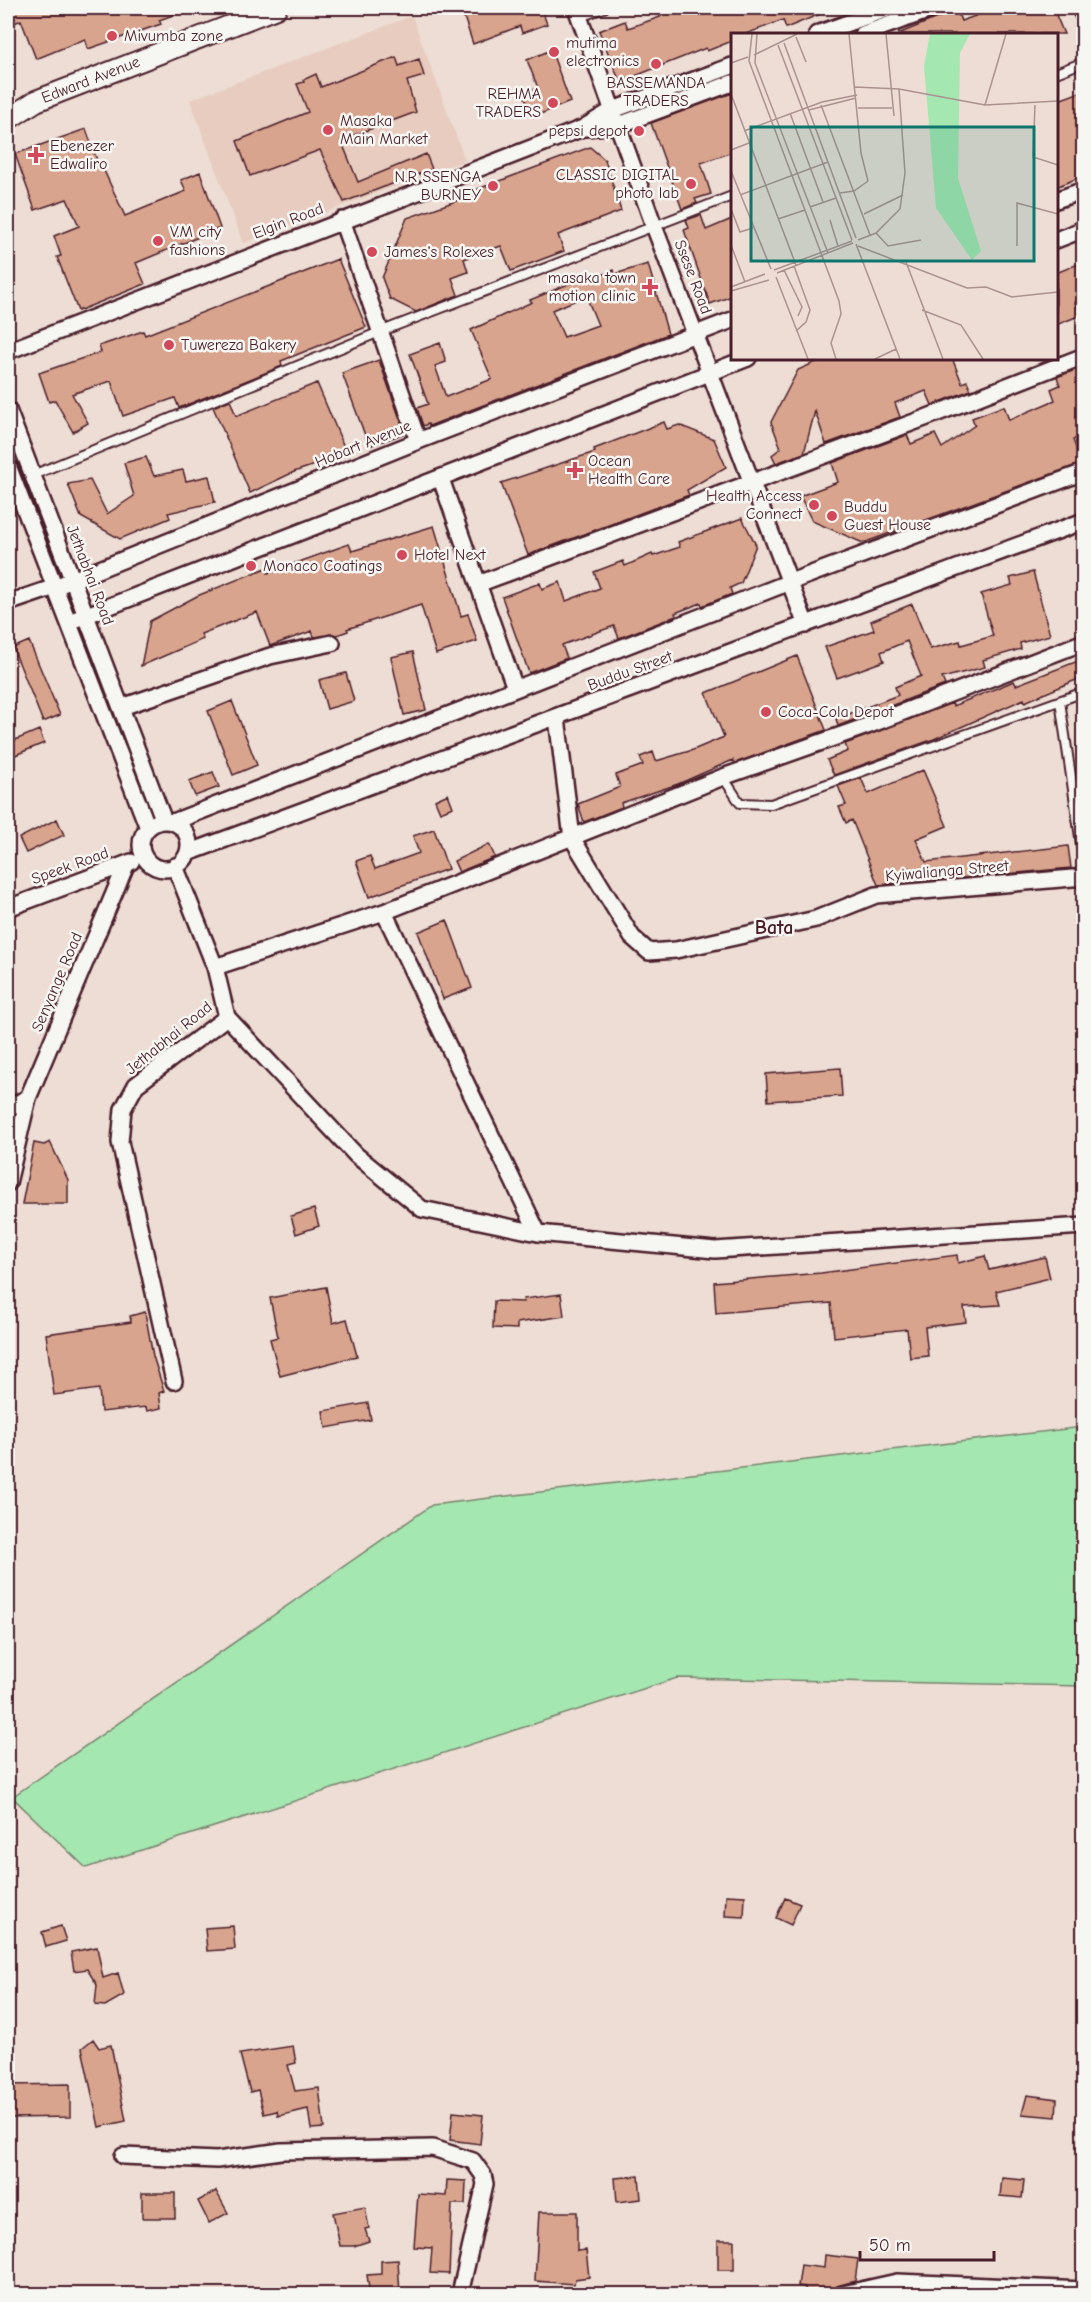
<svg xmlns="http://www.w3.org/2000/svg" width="1091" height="2302" font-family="'Comic Neue',sans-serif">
  <rect width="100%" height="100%" fill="#edddd4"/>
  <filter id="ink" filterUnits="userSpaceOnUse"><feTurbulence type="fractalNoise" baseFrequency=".0167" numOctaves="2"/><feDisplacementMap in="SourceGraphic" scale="12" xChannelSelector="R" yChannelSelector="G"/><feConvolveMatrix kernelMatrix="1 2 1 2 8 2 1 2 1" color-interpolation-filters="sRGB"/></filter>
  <g filter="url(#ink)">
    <path fill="#e7ccbf" d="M412,16L465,160L243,243L190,100Z"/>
    <path fill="#a5e7b1" stroke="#78836e" stroke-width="1.5" d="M1083,1427V1686L677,1678L86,1868L12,1797L432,1505Z"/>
    <path fill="#d9a48e" stroke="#4a1f2b" stroke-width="1.5" fill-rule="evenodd" d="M8,8H188V10L159,20L161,24L88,49L85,39L36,59L21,20L8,26Z
      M461,8H541L547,24L522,33L520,26L473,44Z
      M656,8H706L708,12L720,8H835L786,28L783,20L746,34H732V41L707,51L706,48L620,82L599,31L625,21L628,28L660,17Z
      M945,8H956L961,21L998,8H1053L1064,34H898L940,17Z
      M551,50L570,102L533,117L523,93L538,88L527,60Z
      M396,57L399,66L419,59L424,76L407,81L416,112L341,140L358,182L426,154L432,169L344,202L320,150L250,176L237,141L308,112L297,84L304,82L303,80L316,74L321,87Z
      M1083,91V176L1056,187V101Z
      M732,93V152L701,163L711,194L695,199L697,203L682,209L651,123Z
      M86,129L98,163L100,162L125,216L186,191L181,180L200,172L220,228L136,263L145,284L78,311L57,257L61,256L54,236L79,226L67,199L35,210L15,154Z
      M590,147L605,160L621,211L558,235L564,251L511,271L501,246L464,259L468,272L452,278L458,295L416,312L390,299L382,278L407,218L453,202L479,192L478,189Z
      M701,215L706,230L732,219V296L710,304L684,230L689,228L686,220Z
      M338,259L366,327L281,361L282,366L179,408L175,398L123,416L111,381L72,394L88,423L73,432L55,400L49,402L39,373L101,352L99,346L143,331L145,335Z
      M1083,262V288L1075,303L1081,315L1056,325V273Z
      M648,264L668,334L429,426L428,424L423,426L417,408L428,404L410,354L440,343L446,362L435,366L446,397L492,379L471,330L532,302L530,300L585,277L587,281L614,270L615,274ZM586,296L598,325L564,337L552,310Z
      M825,358H952L962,383L967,381L971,390L932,405L926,391L895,403L900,417L826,444L815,411L804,453L776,463L772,455L781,448L771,422L798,370Z
      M379,360L405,433L369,446L342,373Z
      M1078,369L1083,383V435L1073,440L1082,463L863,543L812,521L800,496L838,482L832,463L907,435L911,444L935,434L942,448L975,425L972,418L1004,406L1009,420L1055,400L1051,389L1060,385L1057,377Z
      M317,383L347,454L294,472L250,493L213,407L230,400L236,416Z
      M664,422L667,429L679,425L714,439L726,467L687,490L689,495L528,555L501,483L595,452L594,449Z
      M146,457L154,476L183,470L186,481L209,476L215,502L168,513L170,518L120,539L81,517L68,484L90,480L107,514L134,496L124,463Z
      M742,518L756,545L741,583L730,588L732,594L702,606L701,603L675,613L676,616L619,638L614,626L562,645L567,658L529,673L502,597L540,583L542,589L560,582L566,601L600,588L594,572L623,561L625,566L652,554L653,556L680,547L678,542Z
      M434,526L461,616L468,614L477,641L436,654L421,605L347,629L348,631L337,635L314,637L312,631L270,646L257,612L201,634L203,639L141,666L150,621L197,596L266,568L268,573L349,544L352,551Z
      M1033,572L1050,635L1020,643L1021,649L983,660L985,667L942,678L945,685L838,726L836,719L898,695L895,687L921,676L907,641L881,652L884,661L837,678L825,647L874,630L871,621L912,604L930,649L960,641L961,645L993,636L981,594L1012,585L1010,578Z
      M29,641L60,715L43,722L13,648Z
      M413,652L426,710L404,715L391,657Z
      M797,656L826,730L735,763L733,760L678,784L621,803L622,807L584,822L578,804L620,787L616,775L643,765L640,757L653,752L656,761L693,750L724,737L706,693Z
      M1083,659V677L1025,702L1024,699L934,739L834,775L827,760L848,751L845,744L952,703L953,706L1014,681L1016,685Z
      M346,673L354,701L327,709L319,680Z
      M232,701L257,765L233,775L208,711Z
      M39,730L44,743L8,758V743Z
      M923,770L947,826L916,839L926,862L1068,846L1071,868L929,881V875L899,878V883L878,885L852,820L846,823L839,807L846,805L838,786L861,778L868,794Z
      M213,772L219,787L195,796L189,781Z
      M448,794L453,807L440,812L435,800Z
      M57,819L64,835L26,853L19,838Z
      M434,829L448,869L369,897L356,861L370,856L375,869L419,853L413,836Z
      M489,844L495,857L459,872L454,861Z
      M447,920L472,988L443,999L418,932Z
      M840,1068L842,1096L768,1101L766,1074Z
      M50,1142L68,1180V1204H22L34,1143L44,1145Z
      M314,1209L319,1226L296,1234L291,1216Z
      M957,1255L958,1263L985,1256L989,1270L1045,1257L1050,1278L996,1291L1000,1305L964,1307L966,1322L925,1327L928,1356L910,1358L907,1329L834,1337L831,1303L716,1313L714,1282L821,1273Z
      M326,1287L333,1323L347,1319L357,1356L280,1376L270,1339L278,1337L270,1298Z
      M561,1294L564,1316L517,1323V1329L493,1328L494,1301L524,1302L523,1299Z
      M145,1312L153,1356L164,1391L159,1393L161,1408L147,1411L146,1407L101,1412L99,1389L54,1395L46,1334L131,1322L130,1316Z
      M368,1403L371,1420L326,1428L323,1411Z
      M726,1895L745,1896L744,1917L725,1916Z
      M785,1898L800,1904L791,1925L776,1918Z
      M61,1926L66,1941L46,1947L42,1932Z
      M233,1926L235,1949L207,1951L205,1928Z
      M97,1947L103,1978L118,1973L124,1995L105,2006L95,2005L97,1985L87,1969L74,1971L71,1952Z
      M93,2039L99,2048L111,2045L126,2121L99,2127L82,2048Z
      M293,2046L296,2063L288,2065L295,2091L319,2088L324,2128L311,2129L308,2109L278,2116L277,2111L264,2114L258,2090L250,2092L240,2054Z
      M70,2084V2117L8,2118V2085Z
      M1027,2095L1057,2099L1056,2117L1022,2114Z
      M453,2112L483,2115L480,2144L450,2140Z
      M639,2176L641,2199L617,2202L615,2178Z
      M1002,2178L1024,2180L1022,2198L1000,2196Z
      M447,2180L466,2181L465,2204H452L449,2274L430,2273L432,2248L414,2247L418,2194L446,2196Z
      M216,2191L228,2213L209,2223L198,2201Z
      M142,2193H175V2218H142Z
      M365,2207L369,2228L365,2229L369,2241L354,2246H340L333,2213Z
      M539,2212H577V2251L586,2250L589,2277L575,2279L574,2284L535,2281Z
      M718,2240H734V2270H718Z
      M825,2255L858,2259L855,2281L837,2286L833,2295H805V2287L798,2286L801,2265L824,2268Z
      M398,2260L400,2295H370L367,2275L381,2274V2261Z"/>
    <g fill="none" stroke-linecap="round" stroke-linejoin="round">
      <g stroke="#4a1f2b" stroke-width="12">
        <path id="service" d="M580,17L604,8
          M1056,73L1084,62
          M33,475L382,331L732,196
          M1060,701L1084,865
          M723,777L740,803L771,804L1084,692"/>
      </g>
      <g stroke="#4a1f2b" stroke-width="20">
        <path id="minor" d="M576,8L654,226L806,625
          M1080,8L1084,16
          M817,34L890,8
          M863,34L936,8
          M586,128L619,125L732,83
          M1056,200L1084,190
          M342,220L418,441
          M1056,240L1084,229
          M8,351L583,128L613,110L732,66
          M8,410L164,821
          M8,466L148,828
          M441,479L515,688
          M478,584L925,418L1084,356
          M8,603L55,587L418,441L732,320
          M69,622L748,358
          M122,707L270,656L332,643
          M557,718L572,838L632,937L649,952L676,950L816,919L876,895L1084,877
          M141 845a24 24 0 1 1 48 0a24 24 0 1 1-48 0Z
          M173,822L790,582L1084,472
          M188,853L1084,521
          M175,866L215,967L227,1017L356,1155L422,1209L538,1233L715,1250L1084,1226
          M8,908L131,862
          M384,912L538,1233
          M215,967L384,912L723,777L867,726L1084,642
          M8,1108L28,1098
          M8,1183L28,1098L126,865
          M174,1381L120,1142L123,1109L136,1085L227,1017
          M123,2156L217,2160L281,2151L433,2148L473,2161L483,2175L485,2184L460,2294
          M843,2294L897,2282L1084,2290"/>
      </g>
      <g stroke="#4a1f2b" stroke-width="24">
        <g id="tertiary">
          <path id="s1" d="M8,119L36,101L276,8"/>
        </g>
      </g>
      <use href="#service" stroke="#f6f6f2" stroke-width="8"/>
      <use href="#minor" stroke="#f6f6f2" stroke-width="15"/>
      <use href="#tertiary" stroke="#f6f6f2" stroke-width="20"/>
    </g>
  </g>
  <g fill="#d1495b" stroke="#f6f6f2" stroke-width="2">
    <circle cx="112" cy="36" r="6"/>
    <circle cx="554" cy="52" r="6"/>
    <circle cx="656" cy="64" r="6"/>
    <circle cx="553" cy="103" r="6"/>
    <circle cx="328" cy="130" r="6"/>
    <circle cx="639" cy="131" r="6"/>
    <path d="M33 146h6v6h6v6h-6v6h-6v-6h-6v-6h6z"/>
    <circle cx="691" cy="184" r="6"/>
    <circle cx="493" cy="186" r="6"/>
    <circle cx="158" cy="241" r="6"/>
    <circle cx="372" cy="252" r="6"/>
    <path d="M647 278h6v6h6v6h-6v6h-6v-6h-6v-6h6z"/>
    <circle cx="169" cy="345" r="6"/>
    <path d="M572 461h6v6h6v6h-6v6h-6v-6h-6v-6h6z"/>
    <circle cx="814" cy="505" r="6"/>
    <circle cx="832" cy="516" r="6"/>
    <circle cx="402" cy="555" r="6"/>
    <circle cx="251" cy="566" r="6"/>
    <circle cx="766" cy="712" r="6"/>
  </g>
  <g text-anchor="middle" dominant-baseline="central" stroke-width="5" stroke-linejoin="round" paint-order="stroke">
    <g font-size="16" fill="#4a1f2b" stroke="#f6f6f2" text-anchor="start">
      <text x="124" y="36">Mivumba zone</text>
      <text x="566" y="43">mutima<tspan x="566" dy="18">electronics</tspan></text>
      <text x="656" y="83" text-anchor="middle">BASSEMANDA<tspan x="656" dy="18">TRADERS</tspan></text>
      <text x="541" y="94" text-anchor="end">REHMA<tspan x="541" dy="18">TRADERS</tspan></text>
      <text x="340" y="121">Masaka<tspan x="340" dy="18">Main Market</tspan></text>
      <text x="627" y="131" text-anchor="end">pepsi depot</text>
      <text x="50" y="146">Ebenezer<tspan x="50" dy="18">Edwaliro</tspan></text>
      <text x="679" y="175" text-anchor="end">CLASSIC DIGITAL<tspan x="679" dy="18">photo lab</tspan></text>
      <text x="481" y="177" text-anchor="end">N.R SSENGA<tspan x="481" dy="18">BURNEY</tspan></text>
      <text x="170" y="232">V.M city<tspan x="170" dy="18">fashions</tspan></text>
      <text x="384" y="252">James's Rolexes</text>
      <text x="636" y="278" text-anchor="end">masaka town<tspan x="636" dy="18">motion clinic</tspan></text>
      <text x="181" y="345">Tuwereza Bakery</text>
      <text x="588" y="461">Ocean<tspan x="588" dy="18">Health Care</tspan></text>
      <text x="802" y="496" text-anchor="end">Health Access<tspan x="802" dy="18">Connect</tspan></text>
      <text x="844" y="507">Buddu<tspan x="844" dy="18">Guest House</tspan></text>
      <text x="414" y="555">Hotel Next</text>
      <text x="263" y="566">Monaco Coatings</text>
      <text x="778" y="712">Coca-Cola Depot</text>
    </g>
    <g font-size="16" fill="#4a1f2b" stroke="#f6f6f2">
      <text stroke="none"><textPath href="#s1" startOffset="92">Edward Avenue</textPath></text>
      <text transform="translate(288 221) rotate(-21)">Elgin Road</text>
      <text transform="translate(693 277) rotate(69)">Ssese Road</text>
      <text transform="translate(363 444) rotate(-22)">Hobart Avenue</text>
      <text transform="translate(90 575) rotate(69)">Jethabhai Road</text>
      <text transform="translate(630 671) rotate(-20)">Buddu Street</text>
      <text transform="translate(70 866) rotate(-20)">Speek Road</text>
      <text transform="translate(947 871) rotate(-5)">Kyiwalianga Street</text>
      <text transform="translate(57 982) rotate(-67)">Senyange Road</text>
      <text transform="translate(169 1038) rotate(-39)">Jethabhai Road</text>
    </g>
    <g font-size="20" font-weight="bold" fill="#4a1f2b" stroke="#f6f6f2">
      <text x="774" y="927">Bata</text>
    </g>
  </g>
  <g transform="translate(731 33)">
    <rect width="327" height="327" fill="#edddd4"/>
    <path d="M199,1H239L229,20L227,145L250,218L241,227L205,175L193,33Z" fill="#a5e7b1"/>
    <path fill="none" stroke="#ac9190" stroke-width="1.5" d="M21,1L18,28L108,268L110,281L100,310L105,326M26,1L24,30L97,220M155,1L163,83M65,4L75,29M53,10L125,205M47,12L121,207M23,22L66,1M0,30L17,24M124,54L168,56L254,72L327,68M0,61L65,232M90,72L139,202M254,72L275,1M304,72L302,124L327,132M127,75H161M78,77L125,65M59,80L92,169M13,98L91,69L126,62M0,117L18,110M0,138L40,236M109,160L123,158L137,148L130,120L118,1M9,162L97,129M79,174L105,165M0,176L9,199L22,195M133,181L172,162M47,186L74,177M99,187L107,213M145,200L157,213L190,207M127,207L145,200L169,176L174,140L168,56M125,211L169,326M0,212L14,249M127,213L236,255L255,254L281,264L327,259M286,213V170L327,181M175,229L212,326M63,233L79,277L75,289L65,298M43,237L121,208M53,237L71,274L67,283M46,240L122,210M45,244L77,326M0,254L34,241M0,258L38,247M191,277L230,292L252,326M144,326L165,316"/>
    <path fill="#0f766e" fill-opacity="0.15" stroke="#0f766e" stroke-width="3" d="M20,94H303V228H20Z"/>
    <rect width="327" height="327" fill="none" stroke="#4a1f2b" stroke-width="3"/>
  </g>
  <rect width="1091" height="2302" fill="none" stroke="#f6f6f2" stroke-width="30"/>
  <rect x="15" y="15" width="1061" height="2272" fill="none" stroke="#4a1f2b" stroke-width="2" filter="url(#ink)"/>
  <path d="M860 2251v9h134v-9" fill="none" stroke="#4a1f2b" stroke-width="3"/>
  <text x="869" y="2251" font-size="18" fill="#4a1f2b" stroke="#f6f6f2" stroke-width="4.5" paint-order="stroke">50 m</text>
</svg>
